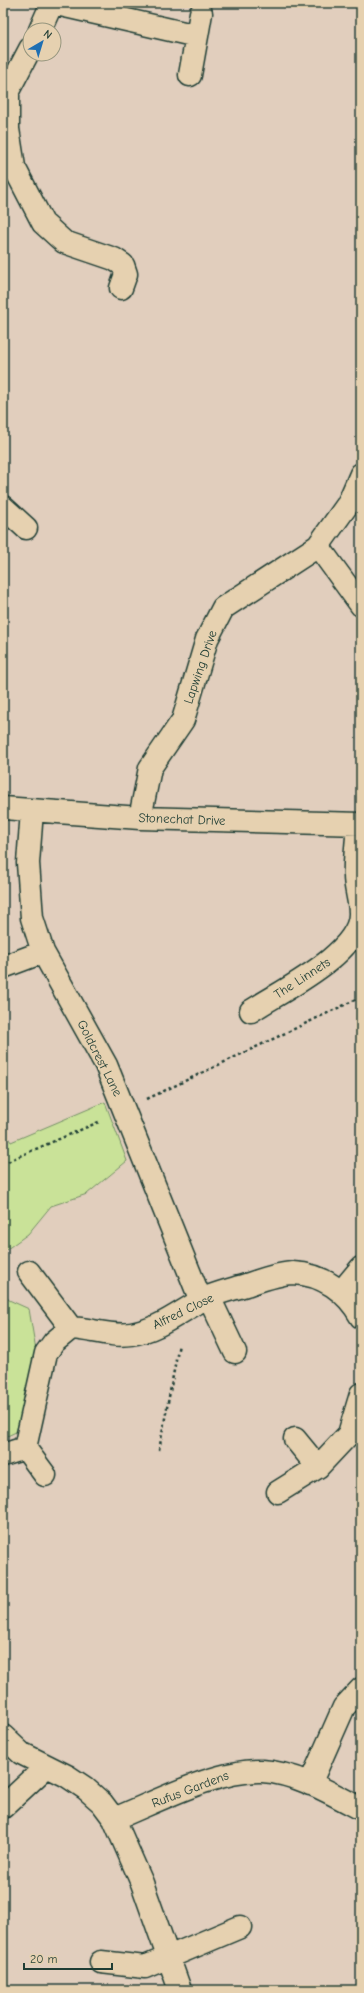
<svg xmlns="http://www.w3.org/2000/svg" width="364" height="1993" font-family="'Comic Neue',sans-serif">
  <rect width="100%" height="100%" fill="#e1cebd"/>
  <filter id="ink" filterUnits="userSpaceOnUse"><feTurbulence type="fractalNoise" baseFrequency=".025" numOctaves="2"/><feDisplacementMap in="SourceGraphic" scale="8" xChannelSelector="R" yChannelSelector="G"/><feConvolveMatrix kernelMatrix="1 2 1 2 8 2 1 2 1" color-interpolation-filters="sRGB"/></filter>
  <g filter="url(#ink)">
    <path fill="#c9e298" stroke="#749066" d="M105,1102L127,1161L87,1194L51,1206L28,1234L3,1252V1130L11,1142Z
      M3,1292L9,1300L29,1309L37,1357L16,1432L3,1438Z"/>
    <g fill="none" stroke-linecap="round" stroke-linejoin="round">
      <g stroke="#1f3d34" stroke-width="25">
        <path id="minor" d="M40,30L52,3L197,36L190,75
          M197,36L201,13
          M30,49L8,91V129L14,167L43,223L64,242L114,259L123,265L126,274L121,288
          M3,507L26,528
          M318,546L361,605
          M3,808L140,818L361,824
          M32,811L28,863L32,918L43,952L106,1065L201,1301
          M140,818L150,768L183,720L207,639L223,608L318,546L348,504L361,474
          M3,967L43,952
          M251,1011C281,991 361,953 360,913C360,901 355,888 355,876C354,859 357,842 358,825
          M29,1272L71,1328
          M341,1292L361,1268
          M209,1297L235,1352
          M295,1439L318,1467
          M25,1448L45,1475
          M3,1455L25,1448L46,1353L54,1342L71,1328C91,1329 111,1337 131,1334C160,1330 183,1309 208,1297C220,1292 233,1289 246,1285C258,1281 280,1273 293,1273C323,1274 347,1292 361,1317
          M278,1492L318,1467L349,1434L361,1394
          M3,1736L21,1753L67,1776L85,1788L102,1803L114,1819L142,1883L180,1990
          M310,1784L344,1707L361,1689
          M3,1807L47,1766
          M114,1819C156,1802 218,1769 262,1771C297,1773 331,1793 361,1809
          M101,1962L145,1967L240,1927"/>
      </g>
      <path stroke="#1f3d34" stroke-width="2.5" stroke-dasharray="3 3" stroke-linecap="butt" d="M147,1099L361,997
        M3,1165L15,1158L101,1121
        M159,1450L179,1344"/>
      <use href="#minor" stroke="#e6d1b0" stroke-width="22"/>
    </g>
  </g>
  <g text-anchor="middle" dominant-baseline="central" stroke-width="4" stroke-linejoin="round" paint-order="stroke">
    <g font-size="13" fill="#1f3d34" stroke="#e6d1b0">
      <text transform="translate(200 667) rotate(-71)">Lapwing Drive</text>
      <text transform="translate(182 819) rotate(2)">Stonechat Drive</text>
      <text transform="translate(302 978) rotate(-33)">The Linnets</text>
      <text transform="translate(100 1058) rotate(63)">Goldcrest Lane</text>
      <text transform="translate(183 1311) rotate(-26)">Alfred Close</text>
      <text transform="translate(190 1789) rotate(-21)">Rufus Gardens</text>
    </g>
  </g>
  <rect width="364" height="1993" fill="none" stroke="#e6d1b0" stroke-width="16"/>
  <rect x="8" y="8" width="348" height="1977" fill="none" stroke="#1f3d34" stroke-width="1.5" filter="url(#ink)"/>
  <g transform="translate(42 42) rotate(38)"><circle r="19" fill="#e6d1b0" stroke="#96967e"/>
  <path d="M0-3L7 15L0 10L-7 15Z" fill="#1f6fb2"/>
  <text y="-6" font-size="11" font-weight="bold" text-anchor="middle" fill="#1f3d34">N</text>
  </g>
  <path d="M24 1963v6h88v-6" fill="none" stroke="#1f3d34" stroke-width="2"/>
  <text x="30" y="1963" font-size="12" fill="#1f3d34" stroke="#e6d1b0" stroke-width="3" paint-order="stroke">20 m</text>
</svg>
